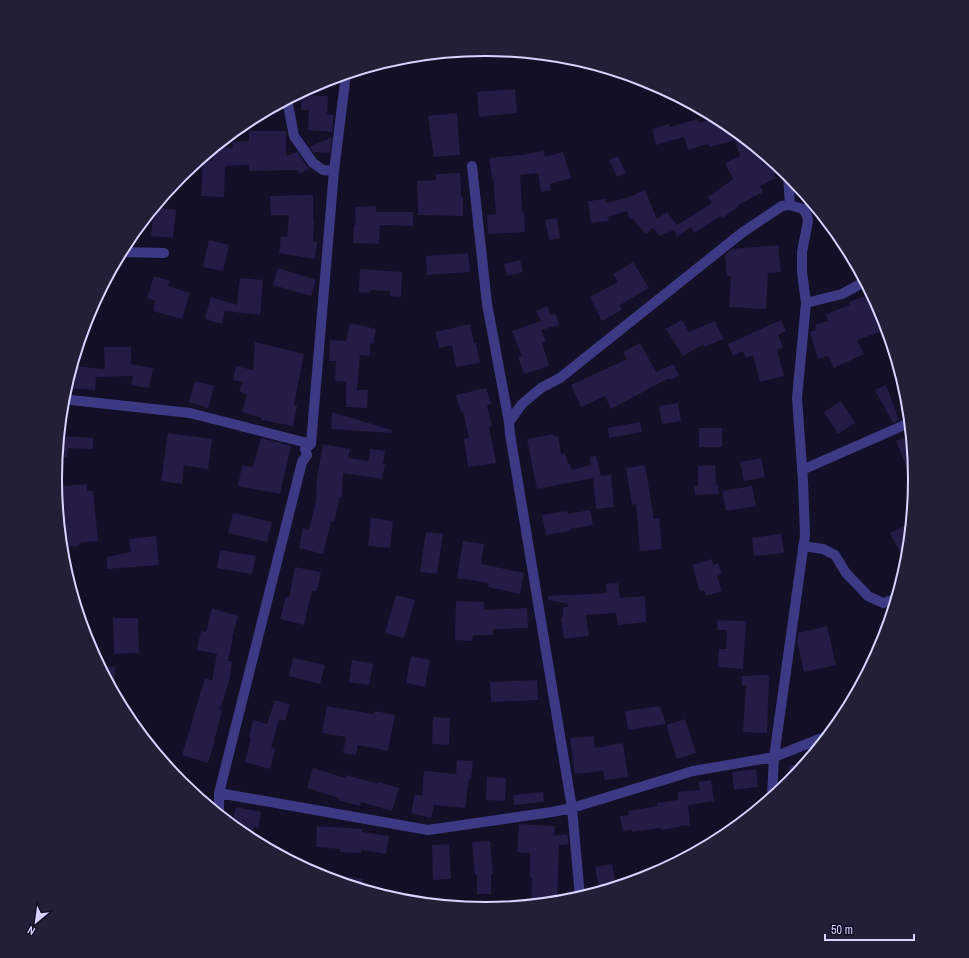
<svg xmlns="http://www.w3.org/2000/svg" width="969" height="958" font-family="'Archivo Narrow',sans-serif">
  <rect width="100%" height="100%" fill="#130f26"/>
  <path fill="#241b47" d="M515,89L517,113L479,117L477,92Z
    M302,95L328,96L327,114L334,115L332,132L308,130L309,110H301Z
    M457,113L460,155L434,157L428,116Z
    M716,118L724,122L777,165L780,171L774,174L776,178L760,186L763,192L738,205L739,206L723,218L721,216L694,233L691,227L677,237L674,230L659,236L653,228L646,234L632,218L630,219L627,211L608,217L609,221L591,223L588,201L606,199V203L627,198L645,190L657,219L667,212L677,225L712,203L708,197L733,179L725,163L740,156L735,140L710,147L708,144L688,150L684,137L656,145L652,129L669,124L670,127L697,119L699,123Z
    M249,131H286V156L297,152L309,169L299,174L297,170L249,171V165L225,166L224,197L201,196L203,160L213,161L215,147L233,148L232,142L249,141Z
    M332,137L330,153L313,152L309,147Z
    M544,151L545,157L563,152L571,178L550,184L551,190L541,192L538,173L520,175L522,212H524L525,232L488,234L487,215L496,214L493,178H492L489,158L521,155Z
    M618,156L626,173L617,177L609,160Z
    M460,173L461,197H463V216L418,215L417,181L436,180V174Z
    M313,195V220H314L313,241L317,242L315,259L279,253L281,236L287,237L289,215H271L270,196Z
    M376,206V212H413V226L380,225L379,244L353,243L354,225H356L355,207Z
    M154,207L176,210L173,238L151,236Z
    M557,218L560,238L549,240L545,220Z
    M209,240L229,245L223,271L203,267Z
    M778,245L781,272L768,273L766,309L729,307L731,276L727,277L725,255L732,249Z
    M468,253L470,272L427,275L426,256Z
    M520,260L523,272L507,276L504,264Z
    M633,262L649,288L620,305L622,310L602,321L590,297L618,282L613,274Z
    M278,268L316,280L311,296L273,285Z
    M360,269L402,272L401,297L390,296V291L370,290V293L359,292Z
    M154,276L170,281L168,286L190,293L182,319L153,311L155,301L147,298Z
    M240,278L263,280L260,315L225,311L222,324L205,319L211,297L237,305Z
    M868,295L882,331L857,340L864,354L834,368L828,356L818,359L810,332L816,330L815,325L828,321L826,314L850,305L849,302Z
    M547,306L551,315L556,314L559,325L541,330L546,342L542,343L549,366L524,374L518,357L522,356L512,331L541,321L536,311Z
    M682,320L689,332L715,321L723,339L705,347L703,344L683,356L666,329Z
    M781,320L786,331L778,335L783,347L777,350L784,376L760,382L753,355L746,358L743,351L733,356L728,344Z
    M350,323L376,329L373,344L370,343V356L360,355L357,390H368L367,408L346,407V382L335,381L336,361H329L330,340L346,341Z
    M470,324L474,343H476L480,363L456,367L452,345L439,348L435,332Z
    M255,342L304,354L294,405L297,406L293,426L261,420L262,418L242,412L247,395L239,391L243,382L233,380L236,366L253,370Z
    M640,343L656,372L673,364L679,375L670,380L669,378L611,409L605,396L581,407L571,385L627,359L623,352Z
    M104,347H131V364L153,368L149,388L131,385L133,376L96,377L95,390L65,388L72,366L105,369Z
    M195,381L214,386L208,408L189,402Z
    M886,385L899,420L893,423L875,390Z
    M486,388L491,404L487,405L492,426L489,427L496,463L468,467L464,439L469,438L463,411L461,412L456,395Z
    M841,401L855,423L838,434L824,412Z
    M678,403L681,421L662,424L659,406Z
    M332,412L392,430L391,433L331,429Z
    M640,422L642,432L609,438L608,428Z
    M699,428H722V447H699Z
    M168,433L212,439L208,469L184,465L182,484L161,481Z
    M553,434L554,437L558,436L561,454L565,453L568,464H570L571,470L591,465L590,457L596,456L601,476L611,475L614,507L596,509L593,478L537,489L527,439Z
    M59,436L93,438V449L68,448L67,457L57,456Z
    M906,437L912,452L914,479L912,480L896,441Z
    M261,438L291,446L280,494L238,486L242,465L253,467Z
    M323,444L350,449L348,458L369,461L370,449L385,451L383,464H385L382,479L343,473L342,497H340L334,522L331,521L323,554L299,548L303,528L309,530L316,501L317,477Z
    M761,458L765,477L744,481L740,462Z
    M645,465L654,519L659,518L662,549L640,551L636,504L632,505L626,468Z
    M715,465L716,485H718L719,494L695,495L694,486H698V466Z
    M87,484V491H93L98,541L79,543V546L61,547L55,487Z
    M752,486L756,506L726,511L722,491Z
    M590,510L593,525L570,529L571,531L546,535L542,515L567,511L568,514Z
    M233,513L272,522L267,542L228,533Z
    M371,518L393,521L390,548L368,546Z
    M910,523L906,563V565L890,533Z
    M426,532L443,534L437,574L420,572Z
    M781,534L784,553L754,556L752,538Z
    M156,536L159,565L107,569V557L131,552L129,539Z
    M463,541L484,544L481,564L524,573L520,594L488,587L489,583L457,578Z
    M220,550L256,556L252,574L217,568Z
    M712,559L713,565L718,563L722,574L717,576L722,591L706,596L704,590L700,591L692,565Z
    M295,567L321,572L317,591H312L304,625L280,619L286,597L289,598Z
    M618,583L620,598L645,596L646,622L618,625L616,613L586,615L589,636L564,639L561,618L563,617V607H568V604L548,600V596L607,593L606,584Z
    M396,595L415,600L404,638L385,633Z
    M456,601L484,602V610L527,608L528,628L493,629V635H473L472,641L455,640Z
    M212,608L238,616L232,638H233L228,661H232L229,681L220,710L222,711L214,741H215L208,763L182,755L205,678L212,681L217,654L197,650L201,631L206,632Z
    M113,618H138L139,653L114,654Z
    M718,620L746,621L743,669L718,667L719,649H726L727,630H717Z
    M827,626L836,665L804,672L797,641L798,633Z
    M411,656L430,660L425,687L406,683Z
    M293,658L325,665L320,684L289,676Z
    M352,660L373,664L369,685L349,682Z
    M99,666L115,667L114,693Z
    M769,675L767,733L743,732L746,685L742,686V676Z
    M537,680L538,700L491,702L490,682Z
    M275,700L290,704L285,721L279,719L271,748L275,749L270,769L245,762L251,738H249L253,720L267,724Z
    M327,706L374,714L375,711L395,715L388,751L358,745L356,755L343,753L346,737L322,733Z
    M660,706L666,724L628,730L625,711Z
    M433,717L450,718L449,745L432,744Z
    M685,719L696,753L677,759L666,725Z
    M594,736L595,748L623,743L628,777L605,780L603,771L575,774L570,738Z
    M457,760L473,761L471,779H469L465,808L434,805L431,818L411,813L415,794L422,796L424,771L456,774Z
    M789,765H803L789,783Z
    M313,768L345,778L346,775L378,784L379,782L399,788L392,811L361,802L360,806L338,800L339,798L307,788Z
    M756,769L758,787L734,790L732,772Z
    M487,777L506,778L505,801L486,800Z
    M711,780L714,801L688,805L690,825L680,826V827L661,830V828L632,832V830L623,831L620,816L629,815L628,811L658,806L657,803L678,800V792L700,790L698,782Z
    M543,792L544,802L514,805L513,795Z
    M236,807L261,812L258,828L254,827L251,839L232,825Z
    M519,824L555,826L554,836L567,834L569,844L559,845L557,902L531,904L532,878H530V853L517,852Z
    M317,826L362,829V832L389,836L386,854L361,850V853L340,852V849L316,847Z
    M490,841L493,874H491V894H477V875H475L472,842Z
    M449,844L451,879L433,880L432,845Z
    M612,864L616,884L599,887L595,867Z
    M335,875L363,879L362,889L334,880Z"/>
  <g fill="none" stroke-linecap="round" stroke-linejoin="round">
    <path stroke="#3d3a85" stroke-width="10" d="M287,99L294,136L313,163L323,170L334,171
      M472,166L487,304L509,422
      M788,175L790,205
      M121,252L164,253
      M806,303L842,294L864,282
      M62,399L190,413L311,444L305,449L307,455L302,462L219,793V814
      M311,444L334,171L346,74
      M802,470L909,423
      M803,546L823,549L835,555L846,573L868,596L883,603L895,599
      M219,793L428,830L552,812L572,808L693,771L774,757L827,736
      M580,897L572,808L510,434L509,422L522,404L541,388L560,378L743,232L782,206L790,205L803,209L807,215L808,221L802,252V272L806,303L797,398L803,481L805,535L774,757L772,796"/>
  </g>
  <path d="M0 0H969V958H0ZM62 479a423 423 0 1 1 846 0a423 423 0 1 1-846 0Z" fill="#231f37" fill-rule="evenodd"/>
  <path fill="none" stroke="#d9d4ff" stroke-width="2" d="M62 479a423 423 0 1 1 846 0a423 423 0 1 1-846 0Z"/>
  <g transform="translate(36 922) rotate(209)" stroke="#130f26" stroke-width="3" paint-order="stroke">
  <path d="M0-3L7 15L0 10L-7 15Z" fill="#d9d4ff"/>
  <text y="-6" font-size="11" font-weight="bold" text-anchor="middle" fill="#d9d4ff">N</text>
  </g>
  <path d="M825 934v6h89v-6" fill="none" stroke="#d9d4ff" stroke-width="2"/>
  <text x="831" y="934" font-size="12" fill="#d9d4ff" stroke="#130f26" stroke-width="3" paint-order="stroke">50 m</text>
</svg>
